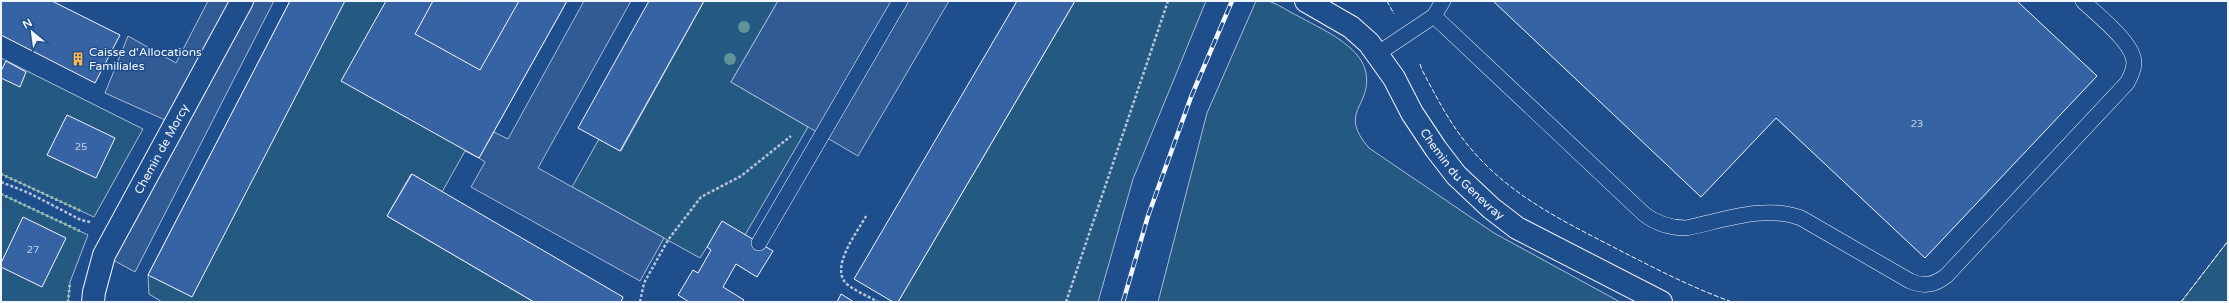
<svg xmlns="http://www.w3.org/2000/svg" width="2229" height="303" font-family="'Varela Round',sans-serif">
  <rect width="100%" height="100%" fill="#1f4e8c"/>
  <path fill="#245a82" stroke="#a8bbd7" d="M290,1H567L479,158L465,151L442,192L411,174L387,216L534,302H162L149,294L148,275Z
    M704,1H778L731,82L808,127L745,235L707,247L700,258L572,187L599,139L621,151Z
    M1075,1H1206L1133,179L1098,302H898Z
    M1256,1C1260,1 1266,0 1271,2C1280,5 1289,12 1298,16C1319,28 1361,45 1366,73C1372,107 1337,111 1369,148L1494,233L1620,302H1158L1207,113Z
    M1,58L143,129L94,217L1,174Z
    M1,194L88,235L70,282L68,302H1Z
    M2228,241V302H2181Z"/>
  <path fill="#305b95" stroke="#a8bbd7" d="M208,1H274L135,272L104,255L174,124L105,93L128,36L176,63Z
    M584,1H631L538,168L664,238L640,281L471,187L485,162L479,158L494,132L508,139Z
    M778,1H949L858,156L731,82Z"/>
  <path fill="#3563a3" stroke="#f2f6ff" d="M1,1H52L120,35L95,83L1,35Z
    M290,1H345L192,297L148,275Z
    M386,1H567L479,158L341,81Z
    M433,1H519L480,70L415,34Z
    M649,1H704L620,151L578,128Z
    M1017,1H1075L898,302H893L854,279Z
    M1493,1H2017L2097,76L1925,258L1776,118L1701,197Z
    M6,61L26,72L20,87L1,78V71Z
    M67,115L115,138L96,178L47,155Z
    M412,174L623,297L621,302H534L387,216Z
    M23,217L66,238L42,287L1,267V263Z
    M722,221L773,251L757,277L736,264L723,287L744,300L742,302H689L678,295L693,270L698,273L711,250L707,247Z
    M841,294L854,302H837Z"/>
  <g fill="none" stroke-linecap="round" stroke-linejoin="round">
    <g stroke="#f2f6ff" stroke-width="16">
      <path id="service" d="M1434,16L1443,1
        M1377,54L1434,16L1644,214C1657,224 1670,228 1686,228C1722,221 1765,204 1801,218L1910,281C1924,287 1934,285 1946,276L2127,83C2131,76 2134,70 2134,62C2133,42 2097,15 2083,1
        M759,243L900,1"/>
    </g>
    <g stroke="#f2f6ff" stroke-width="24">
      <g id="minor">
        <path id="s1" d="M1306,1L1351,27L1369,43L1394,78L1412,113L1436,149L1456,175L1491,208L1517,228L1661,302"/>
        <path id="s2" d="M93,302L94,292L104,255L242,1"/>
      </g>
    </g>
    <path stroke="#b3c4dc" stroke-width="2.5" stroke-dasharray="3 2" stroke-linecap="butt" d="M1,182L29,193L81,220L90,222
      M866,216C857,233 828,269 848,285C857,292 868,296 878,302
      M640,302L644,283L668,240L701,197L741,176L791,136
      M1066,302L1168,1"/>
    <use href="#service" stroke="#1f4e8c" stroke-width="15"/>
    <use href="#minor" stroke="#1f4e8c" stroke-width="22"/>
    <g stroke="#f2f6ff" stroke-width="4.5">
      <path id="rail" d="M1123,302L1148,216L1191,97L1232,1"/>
    </g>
    <use href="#rail" stroke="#1f4e8c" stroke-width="3" stroke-dasharray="9" stroke-linecap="butt"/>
    <path stroke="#97c8a6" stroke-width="3" stroke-dasharray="2 3" stroke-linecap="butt" d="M1,174L81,211
      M1,194L82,232
      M68,302L70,282"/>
    <path stroke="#f2f6ff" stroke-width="1" stroke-dasharray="5 2" stroke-linecap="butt" d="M1387,1L1394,14
      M1420,64L1422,70C1437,98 1451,126 1472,150C1512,197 1565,222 1619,250C1656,269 1693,288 1732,302
      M2181,302L2228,241"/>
  </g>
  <g fill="#61919a">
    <circle cx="744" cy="27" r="6"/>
    <circle cx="730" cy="59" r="6"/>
  </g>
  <defs>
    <g id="building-bare" transform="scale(1.08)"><path d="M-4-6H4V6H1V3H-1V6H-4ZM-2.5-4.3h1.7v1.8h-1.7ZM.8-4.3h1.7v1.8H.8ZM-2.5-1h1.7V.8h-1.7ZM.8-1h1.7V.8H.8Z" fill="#ffb74d" stroke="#1f4e8c" stroke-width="2.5" paint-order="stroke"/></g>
  </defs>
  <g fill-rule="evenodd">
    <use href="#building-bare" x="78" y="59"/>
  </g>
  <g text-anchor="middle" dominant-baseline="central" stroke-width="3" stroke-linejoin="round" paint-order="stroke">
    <g font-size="10" fill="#c3d1e8">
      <text x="1917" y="124">23</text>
      <text x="81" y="147">25</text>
      <text x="33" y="250">27</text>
    </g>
    <g font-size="12" fill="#f2f6ff" stroke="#1f4e8c" text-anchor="start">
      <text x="89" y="52">Caisse d'Allocations<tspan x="89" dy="14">Familiales</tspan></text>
    </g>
    <g font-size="12" fill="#f2f6ff" stroke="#1f4e8c">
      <text stroke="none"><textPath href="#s2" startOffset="169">Chemin de Morcy</textPath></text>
      <text stroke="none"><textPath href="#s1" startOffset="238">Chemin du Genevray</textPath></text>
    </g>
  </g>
  <rect width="2229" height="303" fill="none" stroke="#f2f6ff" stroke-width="4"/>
  <g transform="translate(32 32) rotate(331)" stroke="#1f4e8c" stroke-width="3" paint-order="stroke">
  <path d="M0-3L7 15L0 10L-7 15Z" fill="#f2f6ff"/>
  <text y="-6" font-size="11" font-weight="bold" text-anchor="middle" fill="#f2f6ff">N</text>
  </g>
</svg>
